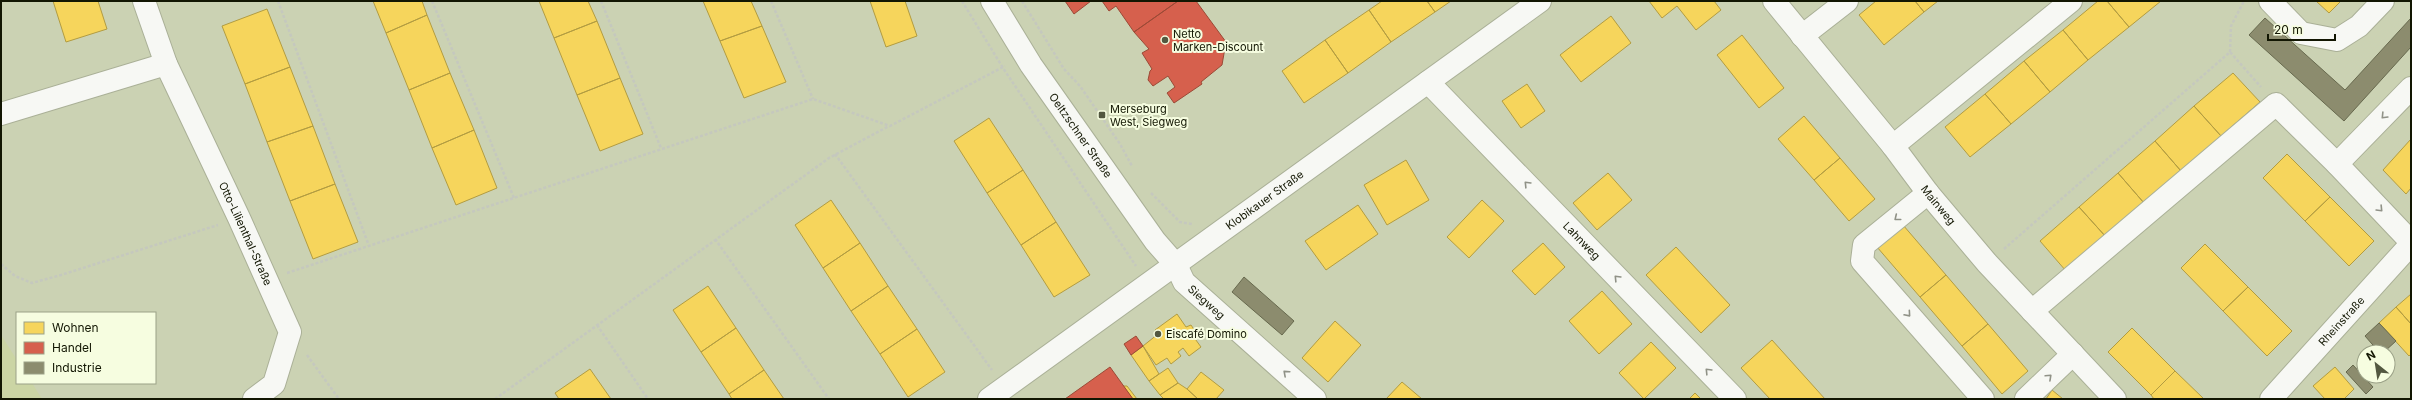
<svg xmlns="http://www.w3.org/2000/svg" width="2412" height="400" font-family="Inter,sans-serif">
  <rect width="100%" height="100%" fill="#cbd2b3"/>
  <path fill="#cbd5a4" d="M1,335L17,360V383H32L42,399H1Z"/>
  <path fill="#f6d55c" stroke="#b29c41" d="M53,1H98L107,29L66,42Z
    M373,1H422L427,15L386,33Z
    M539,1H588L597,21L554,38Z
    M703,1H751L762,26L720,41Z
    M870,1H905L917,36L886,47Z
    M1382,1H1427L1435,12L1391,42L1369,10Z
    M1427,1H1451L1435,12Z
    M1649,1H1714L1721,10L1696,30L1677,6L1662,18Z
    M1876,1H1915L1924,12L1884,45L1859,15Z
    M1915,1H1938L1924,12Z
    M2098,1H2107L2129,27L2088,60L2063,30Z
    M2107,1H2161L2129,27Z
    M2316,1H2341L2329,13Z
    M267,9L290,67L245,84L222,26Z
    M1369,10L1391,42L1348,73L1325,40Z
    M427,15L450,73L409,90L386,33Z
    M1611,16L1631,43L1581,82L1560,55Z
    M597,21L620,78L577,95L554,38Z
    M762,26L786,82L744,98L720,41Z
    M2063,30L2088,60L2050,92L2024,61Z
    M1742,35L1784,88L1759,108L1717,55Z
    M1325,40L1348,73L1304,103L1282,71Z
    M2024,61L2050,92L2011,124L1985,94Z
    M290,67L313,126L267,142L245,84Z
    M450,73L474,130L432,148L409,90Z
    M2233,73L2260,102L2221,136L2194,106Z
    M620,78L643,134L600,151L577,95Z
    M1527,84L1545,111L1521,128L1502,101Z
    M1985,94L2011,124L1970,157L1945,127Z
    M2194,106L2221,136L2181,171L2155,141Z
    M1804,116L1840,158L1814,180L1778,139Z
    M989,118L1023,170L987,193L954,141Z
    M313,126L335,184L290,201L267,142Z
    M474,130L497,188L456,205L432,148Z
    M2411,139V188L2406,194L2383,170Z
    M2155,141L2181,171L2144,203L2118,173Z
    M2287,154L2330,197L2305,221L2263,178Z
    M1840,158L1875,199L1849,221L1814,180Z
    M1406,160L1429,200L1387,225L1364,185Z
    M1023,170L1056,222L1021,245L987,193Z
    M1608,173L1632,200L1597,230L1573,203Z
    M2118,173L2144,203L2106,237L2079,207Z
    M335,184L358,242L313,259L290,201Z
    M2330,197L2374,241L2349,266L2305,221Z
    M831,200L860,243L823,268L795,225Z
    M1482,200L1504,221L1469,258L1447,237Z
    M1358,205L1378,234L1326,270L1305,241Z
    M2079,207L2106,237L2066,271L2040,241Z
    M1056,222L1090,275L1054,297L1021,245Z
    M1903,225L1946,275L1920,297L1877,247Z
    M860,243L888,286L851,311L823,268Z
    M1543,243L1565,267L1535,295L1512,271Z
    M2205,244L2248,287L2223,311L2181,268Z
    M1676,247L1730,305L1701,333L1646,275Z
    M1946,275L1988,324L1962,346L1920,297Z
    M708,286L736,328L701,352L673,310Z
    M888,286L917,329L880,354L851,311Z
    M2248,287L2292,331L2267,356L2223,311Z
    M1602,291L1632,324L1599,354L1569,321Z
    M2411,294V324L2396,307Z
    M2396,307L2411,324V354L2409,356L2379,323Z
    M1177,314L1186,327L1191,325L1195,331L1193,336L1201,347L1189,356L1183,348L1178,352L1181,356L1171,364L1167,358L1156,365L1143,346L1158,334L1155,330Z
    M1335,321L1361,345L1328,382L1302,358Z
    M1988,324L2028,371L2002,394L1962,346Z
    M736,328L764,370L729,394L701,352Z
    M2132,328L2175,371L2151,395L2108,352Z
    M917,329L945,372L908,397L880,354Z
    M1772,340L1825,399H1770L1741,368Z
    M1651,342L1676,368L1644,399L1619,373Z
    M1143,346L1159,374L1149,381L1131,355Z
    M2335,367L2354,389L2344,399H2325L2313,386Z
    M1168,368L1178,383L1160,395L1149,381Z
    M590,369L611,399H559L555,393Z
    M764,370L784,399H732L729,394Z
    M2175,371L2204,399H2154L2151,395Z
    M1201,372L1224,390L1216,399H1198L1187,389Z
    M1402,382L1422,399H1386Z
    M1178,383L1187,389L1198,399H1164L1160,395Z
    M1123,386H1127L1137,399H1133Z
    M2052,390L2063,399H2046Z
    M1695,393L1701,399H1689Z"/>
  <path fill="#d6604d" stroke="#9b4a36" d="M1065,1H1091L1074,14Z
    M1102,1H1178L1134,32L1116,6L1109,11Z
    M1178,1H1196L1226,42L1222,65L1201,82L1202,84L1174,103L1167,93L1175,87L1168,76L1153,86L1148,80L1150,71L1152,69L1142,53L1149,49L1134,32Z
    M1136,336L1143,346L1131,355L1124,344Z
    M1110,367L1133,399H1065Z"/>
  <path fill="#8c8c6e" stroke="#67694e" d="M2265,18L2345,90L2411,18V47L2344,121L2249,35Z
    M1244,277L1294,321L1282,335L1232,292Z
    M2379,323L2396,341L2384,352H2379L2365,336Z
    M2353,365L2373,387L2366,394L2346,372Z"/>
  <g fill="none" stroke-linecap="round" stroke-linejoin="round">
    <g stroke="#aab097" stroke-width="24">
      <g id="minor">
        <path id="s1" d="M144,1L166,64L239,218L290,332L274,384L254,399"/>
        <path id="s2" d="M992,1L1031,65L1155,241L1176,265L1184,282L1315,399"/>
        <path id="s3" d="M1774,1L1893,146L1928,193L1987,263L2115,399"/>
        <path d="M2270,1L2301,33L2337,40L2359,26L2383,1"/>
        <path d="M1802,36L1847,1"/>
        <path id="s4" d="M1428,82L1735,399"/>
        <path d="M2411,88L2337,164L2411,242"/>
        <path d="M1,114L166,64"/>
        <path d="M1893,146L2071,1"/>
        <path d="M1928,193L1864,245L1862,261L1983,399"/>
        <path d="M2032,311L2276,104L2337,164"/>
        <path id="s5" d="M989,399L1540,1"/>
        <path d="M2026,399L2073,354"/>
        <path id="s6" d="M2271,399L2411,244"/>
      </g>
    </g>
    <path stroke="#c5c8be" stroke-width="2.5" stroke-dasharray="3 2" stroke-linecap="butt" d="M278,1L369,246
      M432,1L514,198
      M601,1L661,148
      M771,1L813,99
      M962,1L1003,68L1136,266
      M1022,1L1064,69L1080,86L1120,144L1132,166
      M2230,52L2231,26L2244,1
      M835,154L992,370
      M1151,193L1180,222L1192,224
      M715,239L829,399
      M2004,249L2230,52L2261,87
      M1,264L15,276L32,283L61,275L218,225
      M287,273L813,99L890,126L1005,66
      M597,325L648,399
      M307,355L339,399
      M495,399L829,158L889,126"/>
    <use href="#minor" stroke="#f7f8f4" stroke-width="22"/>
  </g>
  <defs><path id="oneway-chevron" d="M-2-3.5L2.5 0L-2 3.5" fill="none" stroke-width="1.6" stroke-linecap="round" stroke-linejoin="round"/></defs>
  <g stroke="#909287">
    <use href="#oneway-chevron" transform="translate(2384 116) rotate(134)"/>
    <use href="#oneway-chevron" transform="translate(1527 184) rotate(-134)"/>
    <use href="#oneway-chevron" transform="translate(2380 209) rotate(46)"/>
    <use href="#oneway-chevron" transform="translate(1897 218) rotate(141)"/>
    <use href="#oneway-chevron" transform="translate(1617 278) rotate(-134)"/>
    <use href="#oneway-chevron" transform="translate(1908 314) rotate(49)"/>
    <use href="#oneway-chevron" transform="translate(1708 371) rotate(-134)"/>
    <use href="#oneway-chevron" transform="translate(1286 373) rotate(-138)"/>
    <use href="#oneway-chevron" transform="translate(2049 377) rotate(-43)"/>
  </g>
  <g fill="#535840" stroke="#f6fde0" stroke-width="1.5">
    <circle cx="1165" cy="40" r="4"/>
    <rect x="1098" y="111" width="8" height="8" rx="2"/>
    <circle cx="1158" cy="334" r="4"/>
  </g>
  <g text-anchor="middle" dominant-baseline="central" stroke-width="4" stroke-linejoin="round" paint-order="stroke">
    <g font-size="11" fill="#121602" stroke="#f6fde0" text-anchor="start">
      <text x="1173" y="34">Netto<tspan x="1173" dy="13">Marken-Discount</tspan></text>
      <text x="1110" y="109">Merseburg<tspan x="1110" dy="13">West, Siegweg</tspan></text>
      <text x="1166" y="334">Eiscafé Domino</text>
    </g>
    <g font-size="11" fill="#121602" stroke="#f6fde0">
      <text stroke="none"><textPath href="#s2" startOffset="161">Oeltzschner Straße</textPath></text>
      <text stroke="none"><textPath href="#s5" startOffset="340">Klobikauer Straße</textPath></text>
      <text stroke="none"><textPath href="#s3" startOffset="262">Mainweg</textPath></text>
      <text stroke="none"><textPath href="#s1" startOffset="254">Otto-Lilienthal-Straße</textPath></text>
      <text stroke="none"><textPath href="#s4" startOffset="221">Lahnweg</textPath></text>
      <text stroke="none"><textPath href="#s2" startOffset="371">Siegweg</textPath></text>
      <text stroke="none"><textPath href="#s6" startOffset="105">Rheinstraße</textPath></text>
    </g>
  </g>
  <rect width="2412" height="400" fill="none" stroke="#121602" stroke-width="4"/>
  <rect x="16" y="312" width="140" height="72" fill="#f6fde0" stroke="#9ba187"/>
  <rect x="24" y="322" width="20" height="12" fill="#f6d55c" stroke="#9ba187"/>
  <text x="52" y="332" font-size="12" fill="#121602">Wohnen</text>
  <rect x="24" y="342" width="20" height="12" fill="#d6604d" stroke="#9ba187"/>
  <text x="52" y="352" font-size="12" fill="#121602">Handel</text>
  <rect x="24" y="362" width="20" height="12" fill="#8c8c6e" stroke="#9ba187"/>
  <text x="52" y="372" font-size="12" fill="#121602">Industrie</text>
  <g transform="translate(2376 364) rotate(330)"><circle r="19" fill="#f6fde0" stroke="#9ba187"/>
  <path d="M0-3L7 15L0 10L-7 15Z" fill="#535840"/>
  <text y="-6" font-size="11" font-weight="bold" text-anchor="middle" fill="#121602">N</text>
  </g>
  <path d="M2268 34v6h67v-6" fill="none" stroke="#121602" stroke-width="2"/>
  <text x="2274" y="34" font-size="12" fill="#121602" stroke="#f6fde0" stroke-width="3" paint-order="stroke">20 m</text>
</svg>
